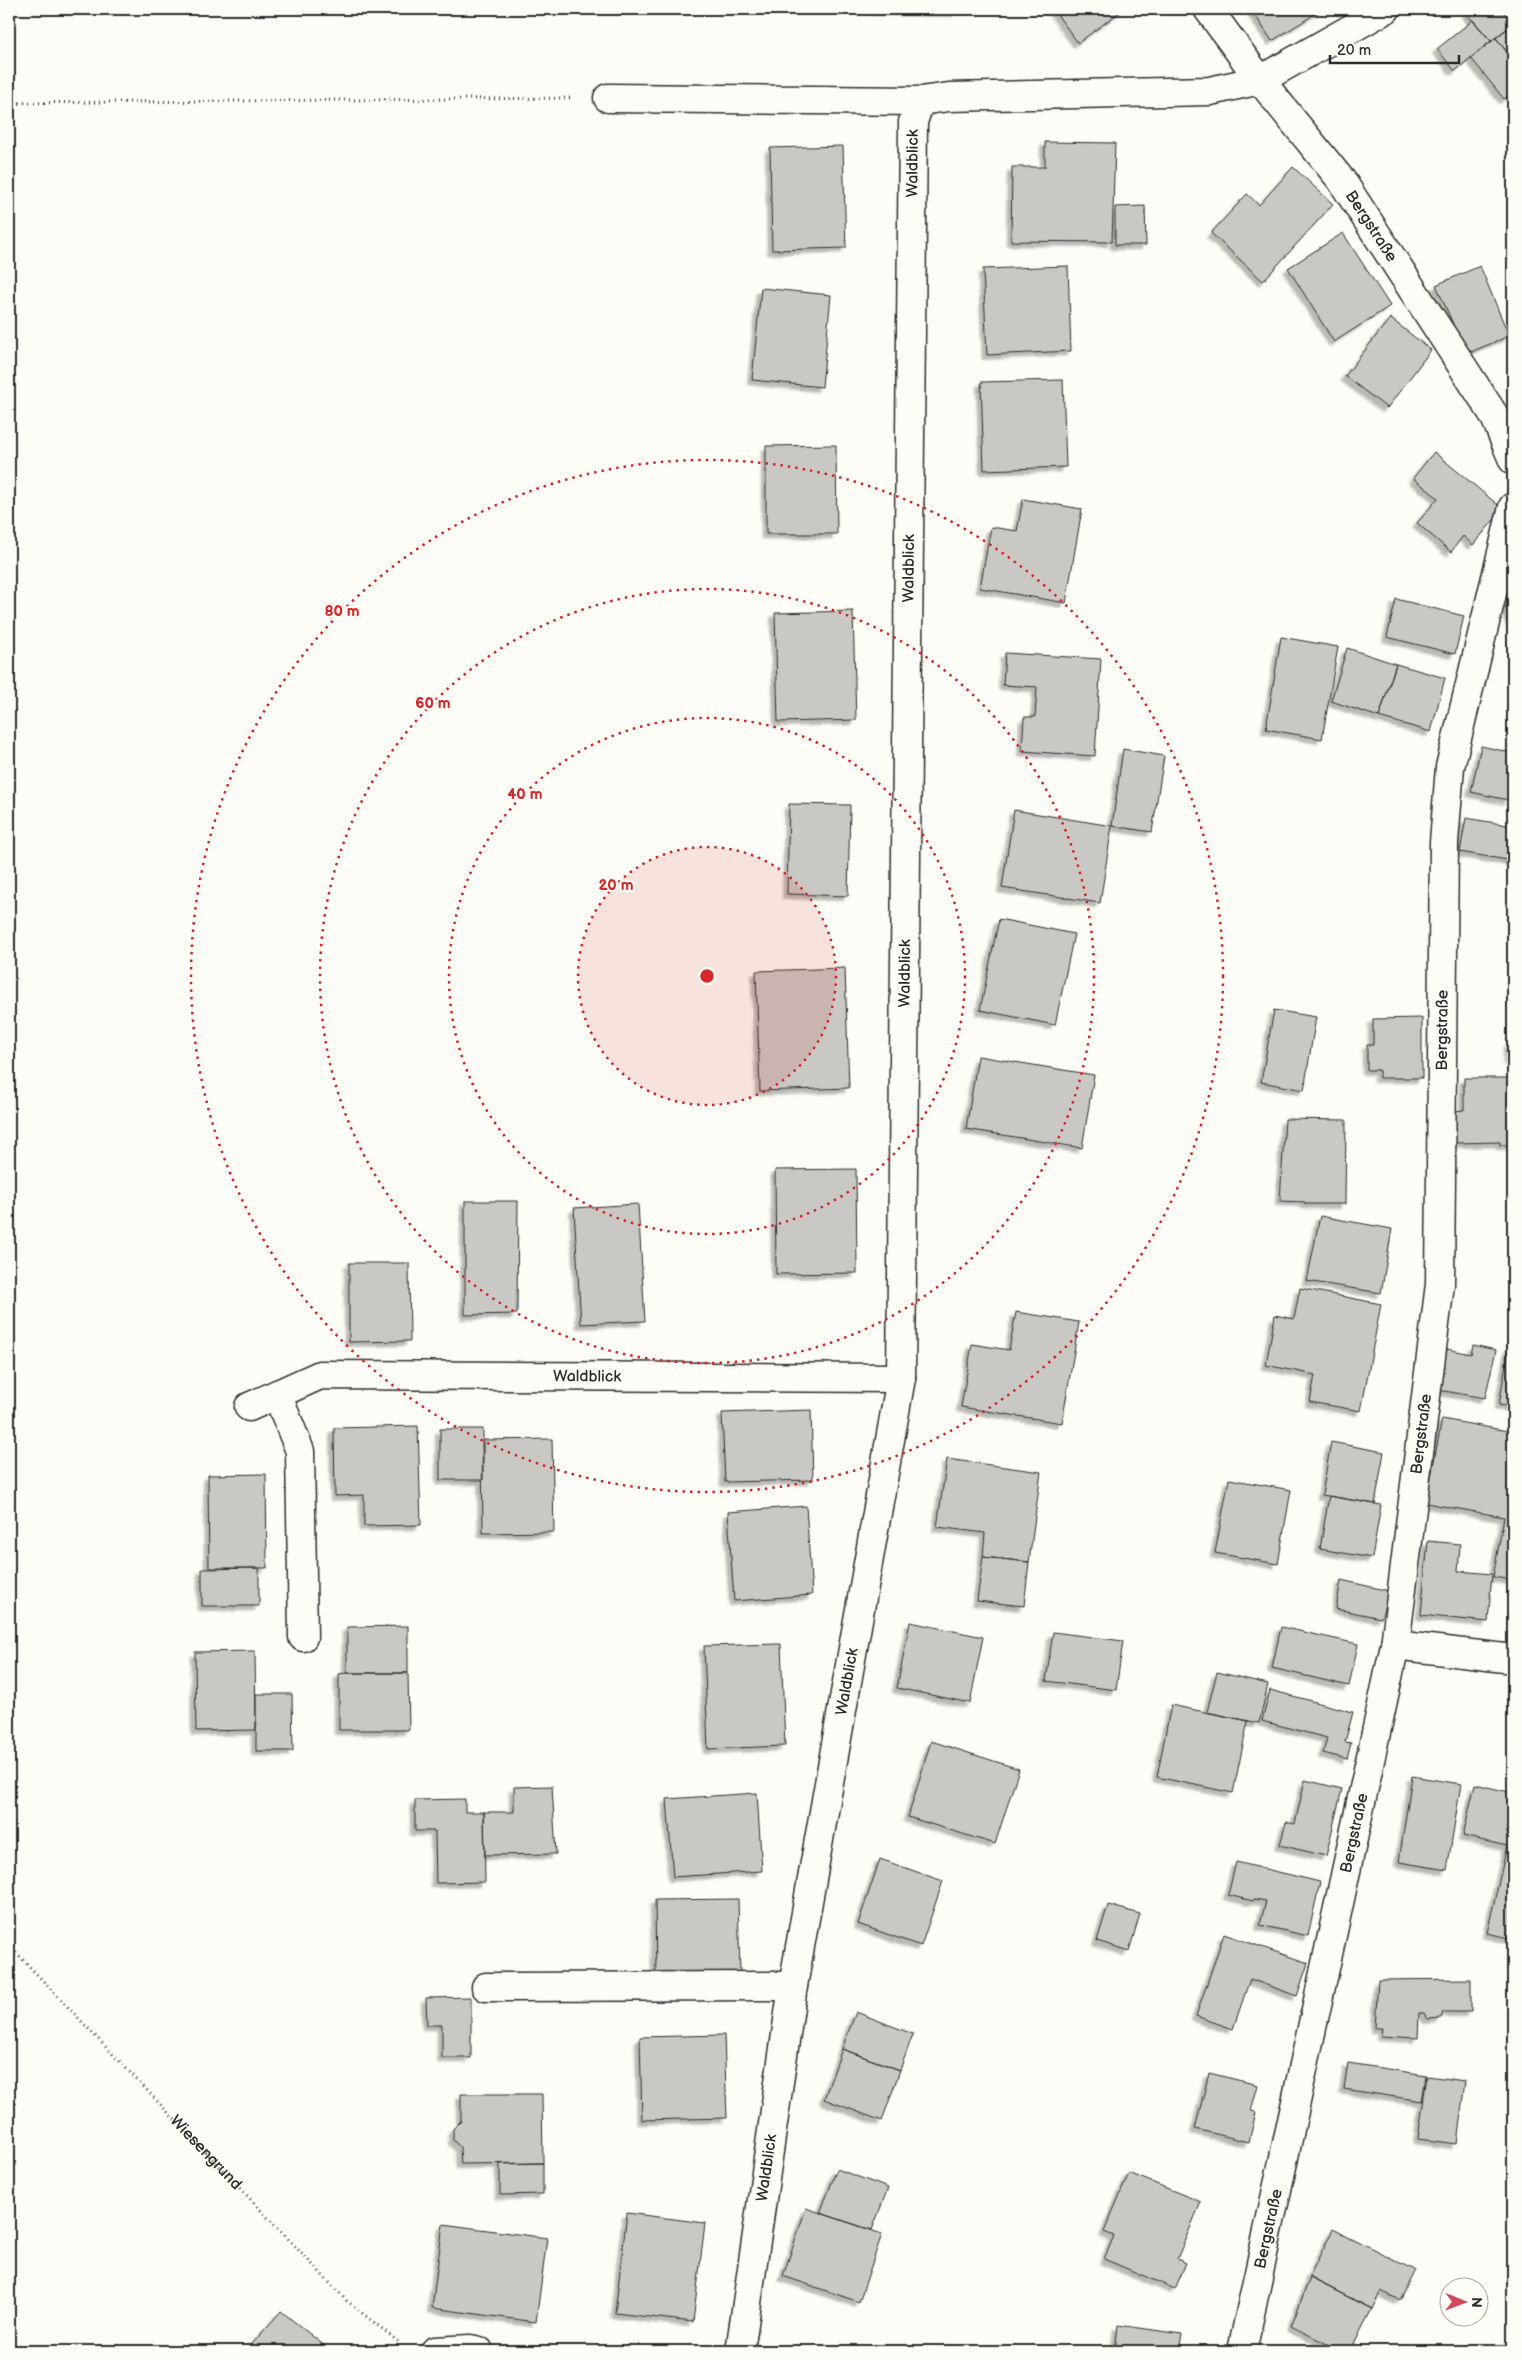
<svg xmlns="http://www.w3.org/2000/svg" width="1522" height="2360" font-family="'Balsamiq Sans',sans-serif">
  <defs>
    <filter id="shadow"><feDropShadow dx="-4.5" dy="4.5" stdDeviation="1" flood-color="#0004"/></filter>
  </defs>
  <rect width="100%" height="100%" fill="#fdfcf7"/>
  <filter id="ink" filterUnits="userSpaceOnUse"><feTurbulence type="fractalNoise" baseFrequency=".02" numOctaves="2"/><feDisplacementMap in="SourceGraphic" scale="10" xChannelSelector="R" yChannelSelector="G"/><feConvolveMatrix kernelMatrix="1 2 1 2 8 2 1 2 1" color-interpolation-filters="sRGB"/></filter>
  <g filter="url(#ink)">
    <path fill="#c9c8c4" stroke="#2b2b2b" filter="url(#shadow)" d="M876,9H957V12L876,10Z
      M1053,9H1124L1078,43Z
      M1251,9H1323L1272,41Z
      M1471,9H1501L1513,24L1491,41L1466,13Z
      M1473,20L1491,41L1455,71L1437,49Z
      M1513,24V60L1496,38Z
      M1496,38L1513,60V92L1504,99L1471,58Z
      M1045,142L1115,143L1112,242L1011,241L1012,167H1045Z
      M843,146L846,248L772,250L770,148Z
      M1293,167L1333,204L1263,281L1211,233L1247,194L1259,205Z
      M1145,206L1146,245H1115V207Z
      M1343,233L1390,306L1334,342L1288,268Z
      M1068,266L1071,351L987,355L983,269Z
      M1480,266L1509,336L1466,354L1436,285Z
      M761,288L831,295L822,387L752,380Z
      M1390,318L1431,350L1387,408L1345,376Z
      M1063,380L1066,467L984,470L981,382Z
      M836,445L837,534H766V446Z
      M1434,452L1503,509L1473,545L1463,536L1451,552L1417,523L1438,498L1413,478Z
      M1023,499L1082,509L1066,603L980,588L991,527L1017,531Z
      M1513,596V626L1503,601Z
      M1396,599L1464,616L1455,654L1387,637Z
      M853,611L856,720L778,722L775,613Z
      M1281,637L1338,647L1322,739L1266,729Z
      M1347,648L1396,664L1379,717L1331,701Z
      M1005,653L1101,659L1095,756L1022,751L1024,717H1035L1037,687L1003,685Z
      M1396,664L1445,678L1431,732L1379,717Z
      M1481,746L1513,753V776L1508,800L1471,792Z
      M1123,749L1164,756L1152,832L1112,826Z
      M789,804L850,805L848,896L787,894Z
      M1014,810L1112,826L1100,903L1002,888Z
      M1466,818L1513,826V861L1460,852Z
      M999,919L1074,934L1055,1025L980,1010Z
      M845,968L849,1088L760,1091L756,971Z
      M1274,1010L1316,1017L1304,1090L1261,1082Z
      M1422,1018V1078H1379V1070H1367V1045H1373V1019Z
      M1513,1042V1060H1508V1043Z
      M978,1056L1094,1075L1082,1148L966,1129Z
      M1464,1078H1509V1107H1513V1145H1500V1142L1455,1143L1453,1111L1464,1110Z
      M1285,1119L1346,1120L1345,1204H1305V1202L1280,1201Z
      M856,1169L857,1273L776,1274L775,1170Z
      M465,1201H518L517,1314L465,1315Z
      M638,1204L645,1321L581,1324L574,1208Z
      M1320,1216L1392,1229L1381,1293L1307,1281Z
      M349,1263H409L410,1341L349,1342Z
      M1300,1288L1381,1304L1361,1411L1310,1402L1315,1375L1266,1365L1275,1315L1294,1319Z
      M1016,1312L1079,1322L1062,1423L961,1407L972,1344L1009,1350Z
      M1473,1345L1496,1350L1485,1398L1438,1390L1447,1349L1471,1354Z
      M1509,1347L1513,1348V1407L1499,1405Z
      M811,1410L813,1480L725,1482L722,1413Z
      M1442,1419L1513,1432V1580L1493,1577L1504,1517L1426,1503Z
      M418,1426L421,1525L364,1526V1495L335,1496L334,1428Z
      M440,1429H483V1480H440Z
      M552,1439L554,1532L483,1533L482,1440Z
      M1331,1442L1384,1452L1375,1504L1322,1495Z
      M947,1459L1041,1472L1029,1562L983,1557L985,1533L937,1527Z
      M266,1474L267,1568H209L208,1475Z
      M1229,1479L1291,1490L1278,1564L1215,1553Z
      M1329,1496L1381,1505L1372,1558L1320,1549Z
      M806,1506L812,1595L734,1601L728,1512Z
      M1428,1541L1460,1544L1458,1571L1492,1574L1488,1622L1421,1615Z
      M983,1557L1029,1562L1024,1606L977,1601Z
      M259,1568V1606H202V1569Z
      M1341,1580L1389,1591L1381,1618L1336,1609Z
      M910,1622L983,1637L970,1703L897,1688Z
      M408,1626V1673H347V1627Z
      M1281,1627L1358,1644L1349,1686L1272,1668Z
      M1053,1632L1123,1641L1116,1690L1046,1681Z
      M781,1644L785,1746L708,1749L704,1646Z
      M255,1651L256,1730L196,1731L195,1652Z
      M1217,1672L1268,1684L1259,1723L1207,1712Z
      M347,1673H408L409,1730H339V1674Z
      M1270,1690L1353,1712L1345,1742L1351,1743L1347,1759L1323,1753L1327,1738L1262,1721Z
      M256,1694H292L293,1751H256Z
      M1171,1705L1248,1721L1233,1793L1157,1777Z
      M931,1741L1019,1769L995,1844L908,1817Z
      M1412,1776L1461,1784L1447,1870L1399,1862Z
      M1305,1780L1342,1789L1326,1856L1280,1845L1286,1822L1295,1824Z
      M1475,1784L1513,1793V1939L1487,1933L1507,1846L1463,1836Z
      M552,1786L556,1854L485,1855L484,1812H514V1787Z
      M757,1793L762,1871L673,1877L667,1799Z
      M465,1799V1812H484L485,1882L436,1883L435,1831H415V1800Z
      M880,1859L943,1881L921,1946L858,1924Z
      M1236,1862L1320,1882L1308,1936L1260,1925L1266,1901L1254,1899L1253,1901L1228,1895Z
      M738,1899L740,1975L656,1976L655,1900Z
      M1108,1905L1140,1914L1129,1951L1097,1941Z
      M1224,1934L1308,1963L1297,1996L1250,1979L1233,2029L1196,2016Z
      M1471,1979V2012H1443L1441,2018L1428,2019L1424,2013H1419L1418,2038L1381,2036L1382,2028H1375L1378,1980Z
      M471,1997V2058H442V2025H427L426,1998Z
      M856,2012L913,2034L900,2070L842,2049Z
      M724,2035L727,2118L642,2120L640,2037Z
      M842,2049L900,2070L882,2121L824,2099Z
      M1348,2063L1426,2075L1422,2101L1344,2089Z
      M1209,2073L1258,2085L1251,2111L1256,2112L1249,2142L1195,2129Z
      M1427,2076L1465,2081L1457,2144L1418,2139Z
      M461,2094H542L543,2163L461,2164L460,2147L453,2140V2129L461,2121Z
      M543,2163V2194L500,2195V2164Z
      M837,2169L888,2188L872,2230L820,2213Z
      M1129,2173L1201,2202L1177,2259L1186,2263L1175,2289L1104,2259L1114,2236L1104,2232Z
      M806,2208L882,2234L859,2302L783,2276Z
      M627,2213L705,2223L693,2322L615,2313Z
      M443,2224L547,2238L536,2322L432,2308Z
      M1333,2229L1415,2270L1400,2300L1381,2291L1372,2309L1309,2277Z
      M1310,2278L1372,2309L1350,2351H1341L1291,2326Z
      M281,2311L331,2351H246Z
      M1118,2325L1182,2334L1179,2351H1115Z"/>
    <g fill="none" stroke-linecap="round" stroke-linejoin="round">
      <g stroke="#2b2b2b" stroke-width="31">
        <g id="minor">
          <path id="s2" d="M1208,9L1260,80L1342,181L1494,415L1513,460"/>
          <path d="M608,98L920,101"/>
          <path d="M277,1394L300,1451L303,1637"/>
          <path id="s3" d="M249,1407L320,1375L901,1378"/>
          <path d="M1395,1645L1513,1659"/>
          <path d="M486,1987L793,1986"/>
          <path d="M435,2351L470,2349L479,2351"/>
          <path id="s4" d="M740,2351L793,1986L901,1378L913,122L920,101L949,97L1210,91L1260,80L1386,9"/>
          <path id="s5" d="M1242,2351L1395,1645L1440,1284L1444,842L1450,767L1513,507"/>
        </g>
      </g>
      <g stroke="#2b2b2b" stroke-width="3" stroke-dasharray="1 4" stroke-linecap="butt">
        <path d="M9,103L572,98"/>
        <path id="s1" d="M9,1945L347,2301L400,2343"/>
      </g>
      <use href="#minor" stroke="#fdfcf7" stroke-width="28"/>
    </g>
  </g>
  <circle cx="707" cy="976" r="129" fill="#d62828" fill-opacity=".12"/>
  <g fill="none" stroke="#d62828" stroke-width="2.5" stroke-dasharray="2.5 5">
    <circle cx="707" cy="976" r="129"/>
    <circle cx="707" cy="976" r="258"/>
    <circle cx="707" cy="976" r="387"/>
    <circle cx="707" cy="976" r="516"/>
  </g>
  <g text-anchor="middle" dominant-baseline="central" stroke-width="4.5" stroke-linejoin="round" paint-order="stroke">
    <g font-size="16" fill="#2b2b2b" stroke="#fdfcf7">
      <text stroke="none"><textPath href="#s4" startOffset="2201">Waldblick</textPath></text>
      <text stroke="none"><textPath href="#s2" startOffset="272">Bergstraße</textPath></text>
      <text stroke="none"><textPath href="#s4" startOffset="1796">Waldblick</textPath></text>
      <text stroke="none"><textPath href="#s4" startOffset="1391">Waldblick</textPath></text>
      <text stroke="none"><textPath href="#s5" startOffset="1340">Bergstraße</textPath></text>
      <text stroke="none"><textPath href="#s3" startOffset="345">Waldblick</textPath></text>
      <text stroke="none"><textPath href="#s5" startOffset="935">Bergstraße</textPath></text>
      <text stroke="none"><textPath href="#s4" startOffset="678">Waldblick</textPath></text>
      <text stroke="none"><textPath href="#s5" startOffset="530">Bergstraße</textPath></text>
      <text stroke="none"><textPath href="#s1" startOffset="286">Wiesengrund</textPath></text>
      <text stroke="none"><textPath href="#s4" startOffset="185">Waldblick</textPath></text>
      <text stroke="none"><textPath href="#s5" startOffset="125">Bergstraße</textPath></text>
    </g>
  </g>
  <circle cx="707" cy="976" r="8" fill="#d62828" stroke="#fdfcf7" stroke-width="2.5"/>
  <g font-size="15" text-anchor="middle" font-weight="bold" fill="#d62828" stroke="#fdfcf7" stroke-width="4.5" stroke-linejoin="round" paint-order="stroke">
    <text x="342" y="616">80 m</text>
    <text x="433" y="708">60 m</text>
    <text x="525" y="799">40 m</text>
    <text x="616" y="890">20 m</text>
  </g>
  <rect width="1522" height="2360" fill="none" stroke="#fdfcf7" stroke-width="30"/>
  <rect x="15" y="15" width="1492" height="2330" fill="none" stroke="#2b2b2b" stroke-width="2" filter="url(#ink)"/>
  <g transform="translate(1464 2302) rotate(91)"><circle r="24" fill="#fdfcf7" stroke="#a9a8a5"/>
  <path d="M0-4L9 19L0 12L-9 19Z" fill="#d1495b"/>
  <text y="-8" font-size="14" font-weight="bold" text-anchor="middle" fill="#2b2b2b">N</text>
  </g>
  <path d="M1330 55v8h129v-8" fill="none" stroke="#2b2b2b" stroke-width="2.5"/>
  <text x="1337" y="55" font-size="15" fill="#2b2b2b" stroke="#fdfcf7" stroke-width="4" paint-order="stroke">20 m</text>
</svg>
